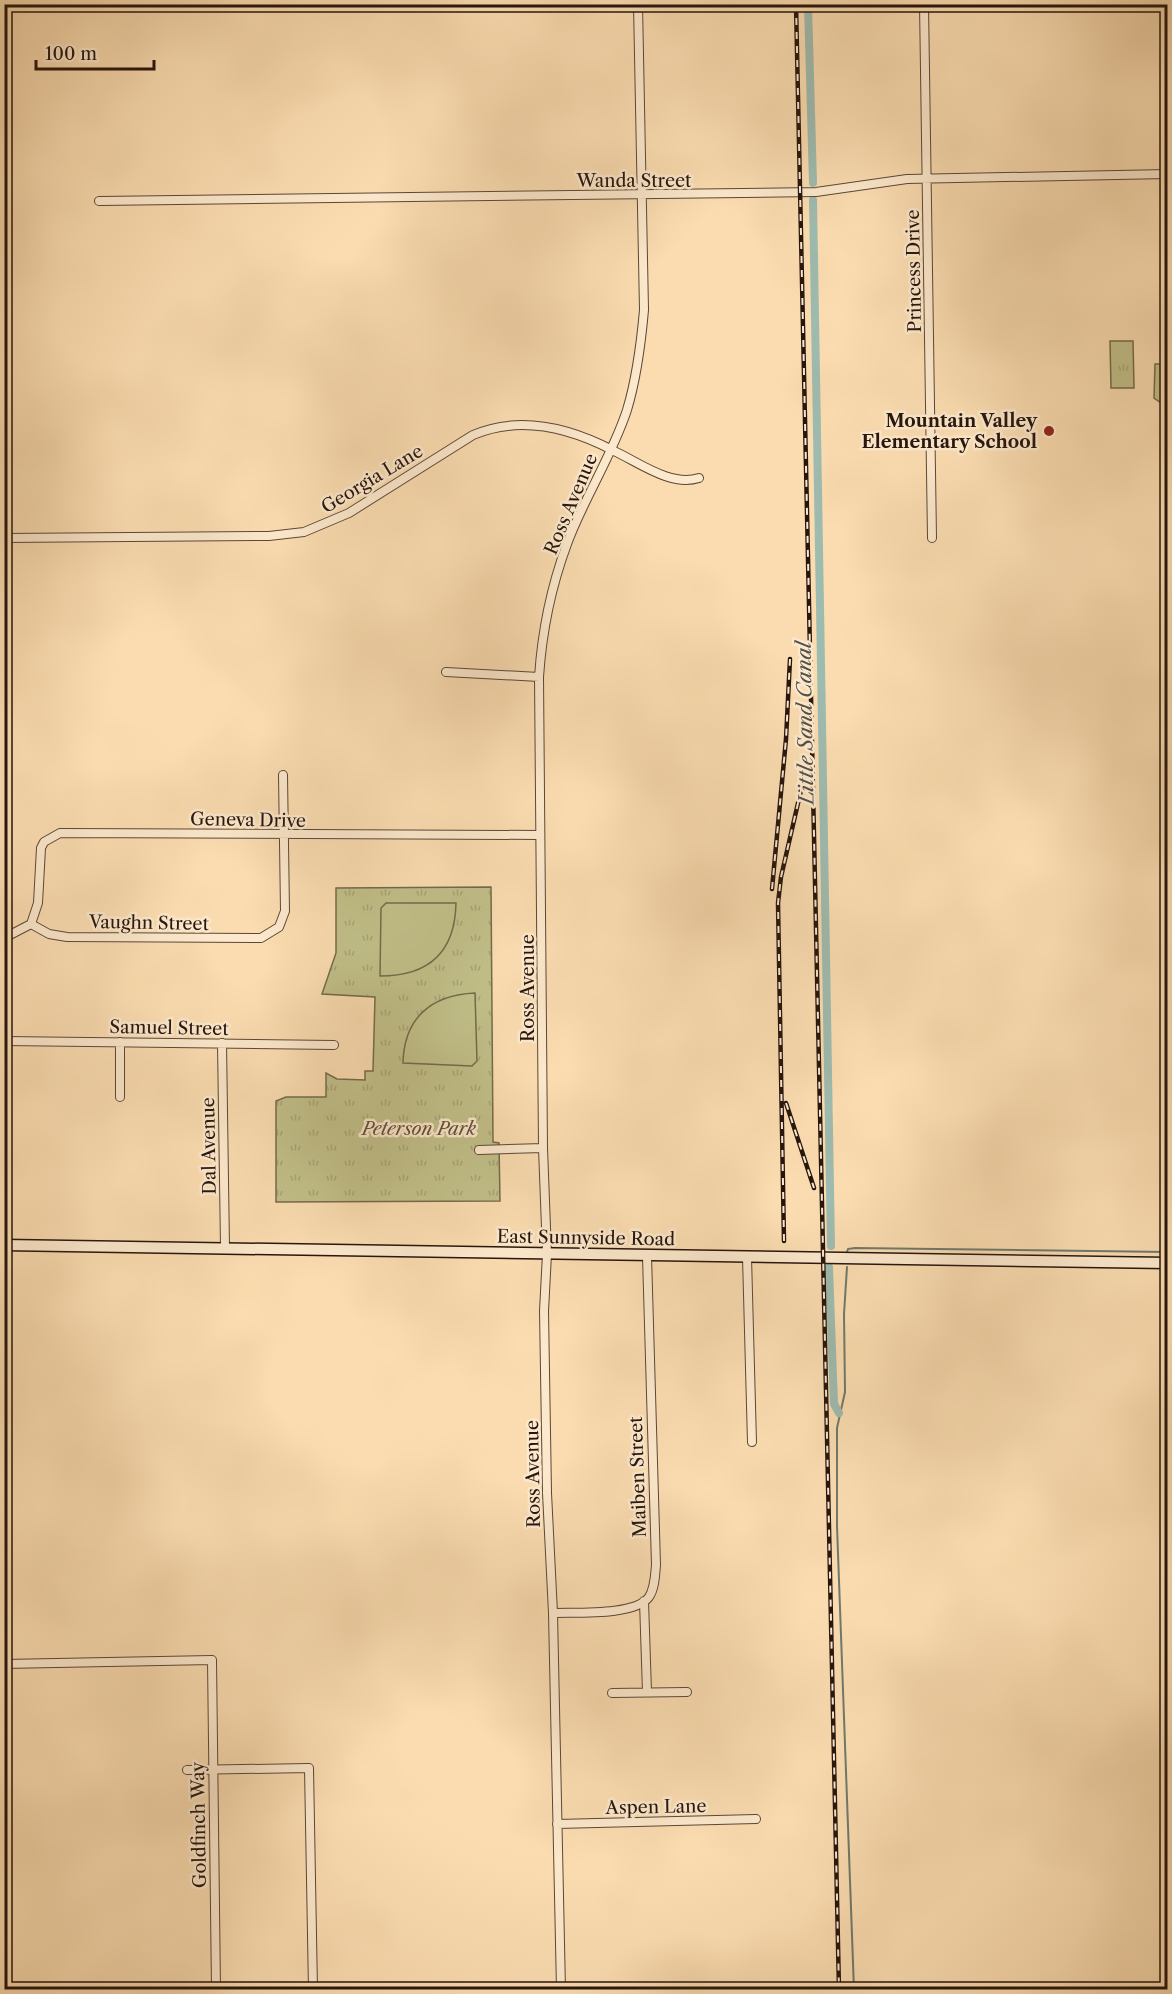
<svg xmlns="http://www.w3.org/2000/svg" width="1172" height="1994" font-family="'Libre Caslon Text',serif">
  <defs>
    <pattern id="park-tufts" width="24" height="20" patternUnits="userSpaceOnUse" patternTransform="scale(1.5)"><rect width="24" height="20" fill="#c1bf89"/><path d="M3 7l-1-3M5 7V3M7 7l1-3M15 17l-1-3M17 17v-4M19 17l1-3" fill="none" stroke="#a6a375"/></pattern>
  </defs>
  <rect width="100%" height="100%" fill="#fadcb0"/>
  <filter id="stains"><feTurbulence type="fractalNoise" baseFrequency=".00333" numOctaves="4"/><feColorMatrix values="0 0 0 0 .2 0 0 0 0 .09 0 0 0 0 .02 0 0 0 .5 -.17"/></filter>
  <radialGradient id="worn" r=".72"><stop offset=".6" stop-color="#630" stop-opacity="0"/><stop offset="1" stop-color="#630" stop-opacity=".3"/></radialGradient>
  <path fill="url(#park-tufts)" stroke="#746a4b" stroke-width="1.5" d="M1110,341H1133L1134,388H1111Z
    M491,887L493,1142L499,1143L500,1201L276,1202V1101L286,1097H326V1073L337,1079L365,1080V1071H373L375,997L322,994L336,953V888Z"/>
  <path fill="#c1bf89" stroke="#746a4b" stroke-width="1.5" d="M1155,364H1167V407L1154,398Z
    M386,903H456C455,953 429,976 380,976L381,908Z
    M475,993L477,1061L472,1066L403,1063C404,1018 431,995 475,993Z"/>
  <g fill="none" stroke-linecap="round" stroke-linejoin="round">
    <path stroke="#6e796e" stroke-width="2" d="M847,1252L848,1249L855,1248L1168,1252
      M847,1267L844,1314L845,1392L837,1428V1526L854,1990"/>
    <path stroke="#9ebbaf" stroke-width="8" d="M808,4L813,183
      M813,200L831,1246
      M829,1267L834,1404L839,1413"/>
    <g stroke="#5c4736" stroke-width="10">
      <path id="minor" d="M924,4L932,538
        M99,201L816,192L907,179L1168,174
        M4,538L269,536L304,532L349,513L473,435C520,415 570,428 614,451C640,463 671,487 699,478
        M446,672L539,677
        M31,924L38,903L41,848L44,842L60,833L539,835
        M4,938L31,924L49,934L67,937L261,938L279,927L285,911L283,775
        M4,1041L334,1045
        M222,1043L225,1248
        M120,1097V1042
        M479,1150L543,1148
        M747,1257L752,1442
        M644,1601L647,1692
        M553,1613C576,1612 635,1616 649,1597C655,1588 655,1575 656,1565L647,1256
        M4,1664L212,1660L216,1990
        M612,1693L687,1692
        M187,1770L309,1768L313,1990
        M557,1824L756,1819
        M561,1990L553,1613L547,1493L544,1311L547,1254L543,1148L539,677C542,632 551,587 567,544C584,498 612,456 627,410C637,377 641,344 644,310L638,4"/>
    </g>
    <g stroke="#27150d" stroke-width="13">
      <path id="secondary" d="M4,1245L1168,1263"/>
    </g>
    <use href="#minor" stroke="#fce8cc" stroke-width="8"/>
    <use href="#secondary" stroke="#fce8cc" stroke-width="10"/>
    <g stroke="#27150d" stroke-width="4.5">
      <path id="rail" d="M796,4L839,1990
        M772,889L786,739L790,659
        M786,1103L814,1188
        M784,1241L778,903L781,877L807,764"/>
    </g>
    <use href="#rail" stroke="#fce8cc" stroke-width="2" stroke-dasharray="7" stroke-linecap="butt"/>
  </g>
  <circle fill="#8f2418" stroke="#fce8cc" stroke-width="2" cx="1049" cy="431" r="6"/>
  <g text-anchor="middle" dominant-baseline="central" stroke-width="5" stroke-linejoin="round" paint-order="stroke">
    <g font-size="18" fill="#27150d" stroke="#fce8cc">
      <text x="634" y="181">Wanda Street</text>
      <text transform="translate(914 271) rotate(-91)">Princess Drive</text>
      <text transform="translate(372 479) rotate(-31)">Georgia Lane</text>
      <text transform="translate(571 504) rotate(-67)">Ross Avenue</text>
      <text transform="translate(248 820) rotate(1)">Geneva Drive</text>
      <text transform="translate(149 923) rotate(1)">Vaughn Street</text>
      <text transform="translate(528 988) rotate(-90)">Ross Avenue</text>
      <text transform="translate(169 1028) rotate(1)">Samuel Street</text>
      <text transform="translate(209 1146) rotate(-91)">Dal Avenue</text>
      <text transform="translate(586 1238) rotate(1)">East Sunnyside Road</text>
      <text transform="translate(533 1474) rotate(-91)">Ross Avenue</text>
      <text transform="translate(638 1477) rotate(-92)">Maiben Street</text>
      <text transform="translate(656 1807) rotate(-1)">Aspen Lane</text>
      <text transform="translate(199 1825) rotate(-91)">Goldfinch Way</text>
    </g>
    <g font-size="18" font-weight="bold" fill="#27150d" stroke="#fce8cc" text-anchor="end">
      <text x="1037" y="421">Mountain Valley<tspan x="1037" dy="21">Elementary School</tspan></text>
    </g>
    <g font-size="18" font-style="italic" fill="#5d5038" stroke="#fce8cc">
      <text x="419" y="1129">Peterson Park</text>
    </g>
    <g font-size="20" font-style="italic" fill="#514f46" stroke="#fce8cc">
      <text transform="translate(805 723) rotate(-91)">Little Sand Canal</text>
    </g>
  </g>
  <rect width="1172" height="1994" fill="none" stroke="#fadcb0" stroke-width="24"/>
  <rect x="6" y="6" width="1160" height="1982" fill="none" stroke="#27150d" stroke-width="3"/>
  <rect x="12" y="12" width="1148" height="1970" fill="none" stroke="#27150d" stroke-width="1.5"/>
  <path d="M36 60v9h118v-9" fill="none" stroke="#27150d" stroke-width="3"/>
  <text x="45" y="60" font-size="18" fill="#27150d" stroke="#fce8cc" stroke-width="4.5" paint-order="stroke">100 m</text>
  <rect width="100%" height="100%" filter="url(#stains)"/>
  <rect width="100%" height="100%" fill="url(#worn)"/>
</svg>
